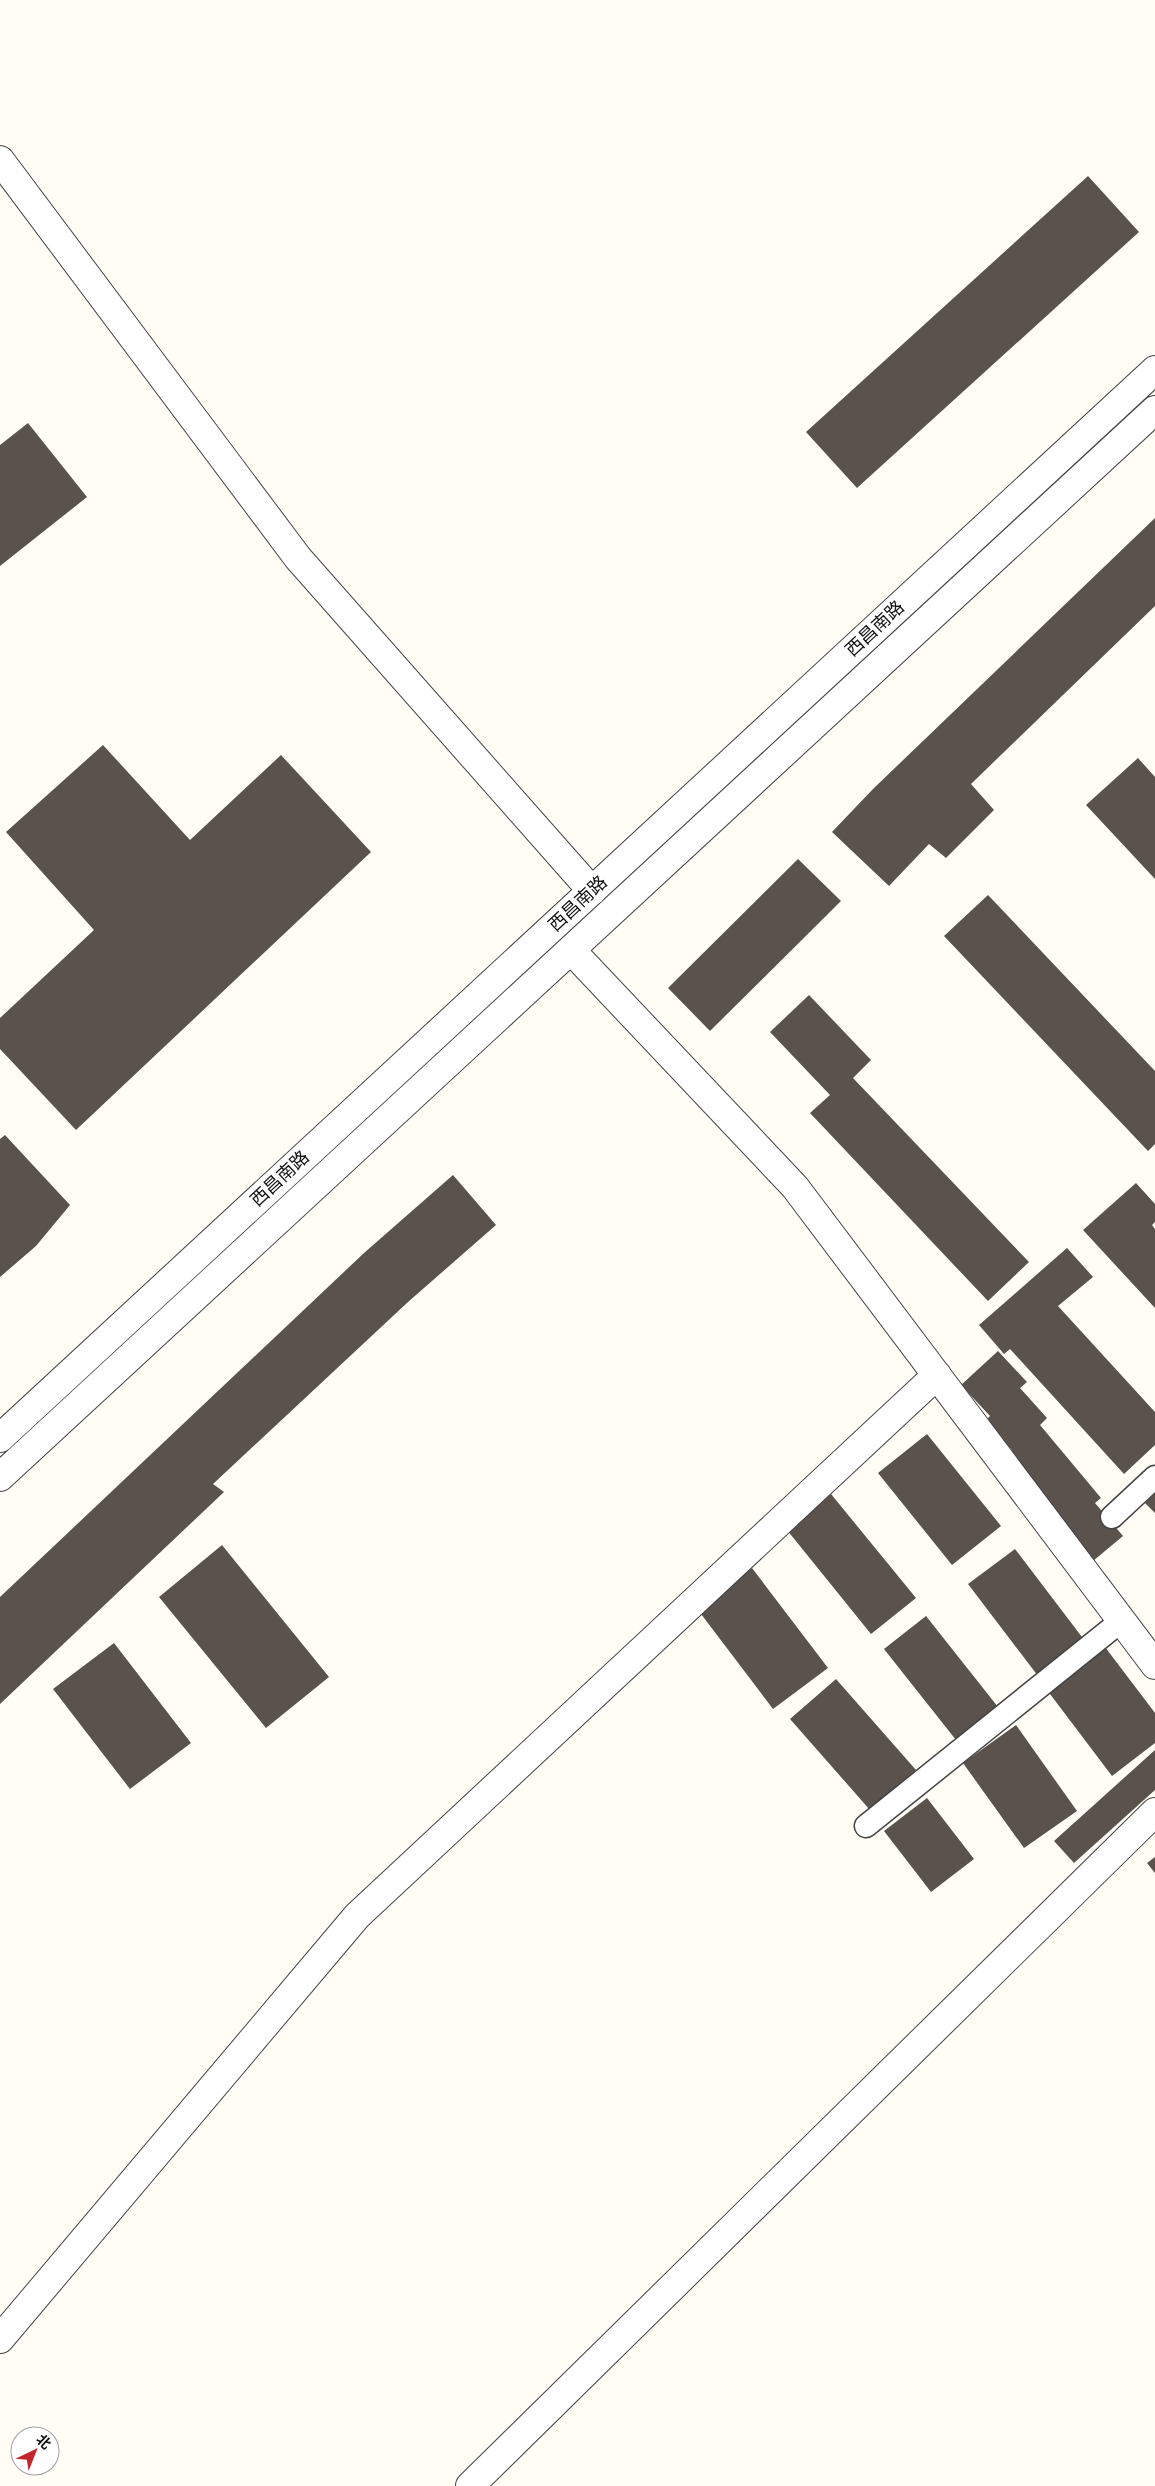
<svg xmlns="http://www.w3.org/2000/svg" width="1155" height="2486" font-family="Spectral,'Noto Sans SC',serif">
  <rect width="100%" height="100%" fill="#fffdf5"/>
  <path fill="#5a524d" d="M1088,176L1139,232L857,488L806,432Z
    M28,423L87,497L0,566V445Z
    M1155,518V606L971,784L994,810L946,858L929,844L889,886L832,832L873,789Z
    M103,745L190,840L281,755L371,852L76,1130L0,1049V1018L94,930L6,832Z
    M1138,758L1155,777V879L1086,805Z
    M798,859L841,901L710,1031L668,988Z
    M988,895L1155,1071V1144L1148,1151L944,936Z
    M809,995L871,1060L853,1078L1029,1262L988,1301L810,1113L830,1095L770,1032Z
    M5,1135L70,1205L36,1246L0,1277V1139Z
    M453,1175L496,1225L408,1302L213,1484L224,1492L0,1704V1597L364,1253Z
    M1136,1183L1155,1204V1222L1152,1225L1155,1229V1308L1083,1230Z
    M1067,1248L1093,1277L1058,1306L1155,1412V1445L1124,1474L1010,1349L1004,1354L979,1325Z
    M998,1351L1027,1382L1020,1388L1047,1418L1040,1425L1101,1498L1095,1503L1123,1536L1093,1561L1065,1528L1068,1526L1007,1455L1012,1450L985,1421L990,1416L961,1385Z
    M927,1434L1001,1526L952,1565L878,1473Z
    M1155,1493V1513L1145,1503Z
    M831,1494L916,1598L871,1634L787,1530Z
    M222,1545L329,1677L266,1728L159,1597Z
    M1015,1549L1085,1641L1038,1676L968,1584Z
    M752,1568L828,1668L773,1709L698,1610Z
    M926,1616L998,1707L956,1740L884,1649Z
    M114,1643L191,1743L130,1789L53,1689Z
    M1105,1647L1155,1713V1743L1112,1776L1047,1690Z
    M836,1679L916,1770L870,1810L790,1719Z
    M1016,1725L1077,1811L1024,1848L963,1763Z
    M1155,1750V1790L1074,1863L1054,1841Z
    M927,1798L974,1859L931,1892L884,1831Z
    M1155,1857V1873L1147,1863Z"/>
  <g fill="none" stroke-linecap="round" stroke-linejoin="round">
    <g stroke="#444" stroke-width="25">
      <path id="service" d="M1112,1517L1155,1477
        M866,1826L1121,1621"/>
    </g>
    <g stroke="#444" stroke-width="30">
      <path id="minor" d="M0,160L298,558L592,891
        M571,950L795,1187L1155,1665
        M0,2339L357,1916L937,1375
        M470,2486L1155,1812"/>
    </g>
    <g stroke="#444" stroke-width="30">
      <path id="tertiary" d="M0,1438L1155,370
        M0,1477L1155,410"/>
    </g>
    <use href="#service" stroke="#fff" stroke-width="22"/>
    <use href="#minor" stroke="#fff" stroke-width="28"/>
    <use href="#tertiary" stroke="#fff" stroke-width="28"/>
  </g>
  <g text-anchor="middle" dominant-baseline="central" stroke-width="5" stroke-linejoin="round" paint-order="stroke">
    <g font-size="18" fill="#111" stroke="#fff">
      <text transform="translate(875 629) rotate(-43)">西昌南路</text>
      <text transform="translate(578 904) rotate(-43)">西昌南路</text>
      <text transform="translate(280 1179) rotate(-43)">西昌南路</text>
    </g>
  </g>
  <g transform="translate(35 2451) rotate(43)"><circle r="24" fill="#ffffff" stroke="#a0a0a0"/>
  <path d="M0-4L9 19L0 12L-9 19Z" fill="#c4262e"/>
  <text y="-8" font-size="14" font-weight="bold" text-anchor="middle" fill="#111111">北</text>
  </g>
</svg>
